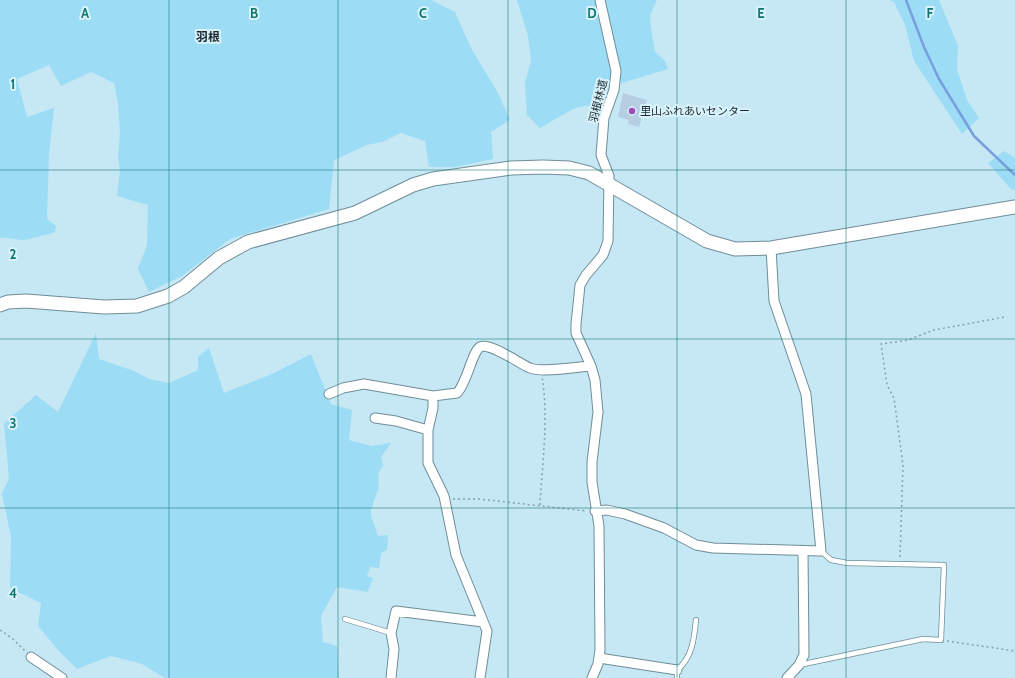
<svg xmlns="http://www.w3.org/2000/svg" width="1015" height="678" font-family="Cabin,'Noto Sans JP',sans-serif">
  <rect width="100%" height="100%" fill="#c6e7f4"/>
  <path fill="#9cddf5" d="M0,0H431L455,12L471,48L498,93L510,120L491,132L493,159L455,167H429L425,141L401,133L382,142L367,145L334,160L329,209L230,239L182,276L149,292L138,269L147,245L148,205L117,196L120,171L118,157L120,132L118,104L114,83L91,72L61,86L49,65L17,79L27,117L54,108L49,155L47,219L56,226L55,232C45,235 33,239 23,240C15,240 8,237 0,238Z
    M517,0H657L650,15L651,28L655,52L665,61L668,69L615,85L612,104L584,106L573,109L540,128L527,115L525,83L531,60L528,36Z
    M889,0H939L958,46L957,69L967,100L979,118L962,134L914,61L905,25L894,2Z
    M1004,151L1015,158V190L1011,189L988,163Z
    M96,333L99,359L134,371L149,379L169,383L198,370V357L209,348L224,393L272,374L311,354L331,404L352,410L349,440L371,446L391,443L381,457L383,466L378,473C381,489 375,496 371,510C370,517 376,529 378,536L388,535L387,550L381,553L379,568L370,567L367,576L373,578L368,592L337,587L321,616L323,642L337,646L339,678H165L142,664L111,656L77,669L58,650L38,626L41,603L10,588L11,537L2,494L9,478L4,424L36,395L58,412Z"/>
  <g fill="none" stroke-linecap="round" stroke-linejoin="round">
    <path stroke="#789ede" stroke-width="2.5" d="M906,0L924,47L939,79L974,136L1015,175"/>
  </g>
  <path fill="#b5cee2" d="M623,93L647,100L639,127L628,124L629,120L618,117Z"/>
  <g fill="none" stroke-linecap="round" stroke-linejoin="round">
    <g stroke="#6f8d99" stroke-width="6">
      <path id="lane" d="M345,619L391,633
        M799,665L923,639L941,640L944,565L847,563L831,560L821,551
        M677,678V670C692,658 694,640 696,620"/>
    </g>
    <g stroke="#6f8d99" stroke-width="11">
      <path id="street" d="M329,394L343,388L364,384L433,396L457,393C467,383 472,352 480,347C490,342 520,364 530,368C542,373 577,367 591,366
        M433,396V408L428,430V463L444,496L456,555L487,631L480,678
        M375,418L396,421L428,430
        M595,511L607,510L625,514L664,528L696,545L713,548L821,551L806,394L774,301L771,248
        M31,657L62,678
        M599,658L677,670
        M391,678L394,649L391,633L396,611L483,622
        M592,678L598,664L600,650L599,526L592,482V462L598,412L595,380L591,366L576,333V324L580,285L586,275L603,255L608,241L609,176L601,155L604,118L614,90L616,71L600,0
        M787,678L799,665L804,655L803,551"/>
    </g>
    <g stroke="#6f8d99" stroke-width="15">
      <path id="secondary" d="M0,305L8,302L26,301L104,307L137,306L168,296L184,287L219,258L248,242L355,213L413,185L433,179L511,168L543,167L569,168L589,173L707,241L735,249L771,248L1015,207"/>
    </g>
    <path stroke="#87a1ab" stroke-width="1.5" stroke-dasharray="2 3" stroke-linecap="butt" d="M453,499H479L587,511
      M540,505C542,464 549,418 542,377
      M900,557L903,465L894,398L887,385L881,344L908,340L934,330L1005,317
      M0,630L13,639L25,651
      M947,641L1015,651"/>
    <use href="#lane" stroke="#fff" stroke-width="4.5"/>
    <use href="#street" stroke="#fff" stroke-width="9"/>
    <use href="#secondary" stroke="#fff" stroke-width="13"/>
  </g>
  <path fill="none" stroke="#0f766e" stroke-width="1" stroke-opacity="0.55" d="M169,0V678M338,0V678M508,0V678M677,0V678M846,0V678M0,170H1015M0,339H1015M0,508H1015"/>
  <circle fill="#9f4ab7" stroke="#d9f3fd" stroke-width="1.5" cx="632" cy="111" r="4"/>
  <g text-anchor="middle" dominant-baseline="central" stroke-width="4" stroke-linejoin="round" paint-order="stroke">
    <g font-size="11" fill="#1a262b" stroke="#d9f3fd">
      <text transform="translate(598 101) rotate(-76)">羽根林道</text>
    </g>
    <g font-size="11" fill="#1a262b" stroke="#d9f3fd" text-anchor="start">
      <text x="640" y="111">里山ふれあいセンター</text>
    </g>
    <g font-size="12" font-weight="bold" fill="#1a262b" stroke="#d9f3fd">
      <text x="208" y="36">羽根</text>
    </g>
  </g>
  <g font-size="13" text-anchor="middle" font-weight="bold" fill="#0f766e" stroke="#d9f3fd" stroke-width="4" stroke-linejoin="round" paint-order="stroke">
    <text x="85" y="18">A</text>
    <text x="254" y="18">B</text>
    <text x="423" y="18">C</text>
    <text x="592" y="18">D</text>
    <text x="761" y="18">E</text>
    <text x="930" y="18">F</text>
    <text x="13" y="89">1</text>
    <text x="13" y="259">2</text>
    <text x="13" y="428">3</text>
    <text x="13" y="598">4</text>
  </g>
</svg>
